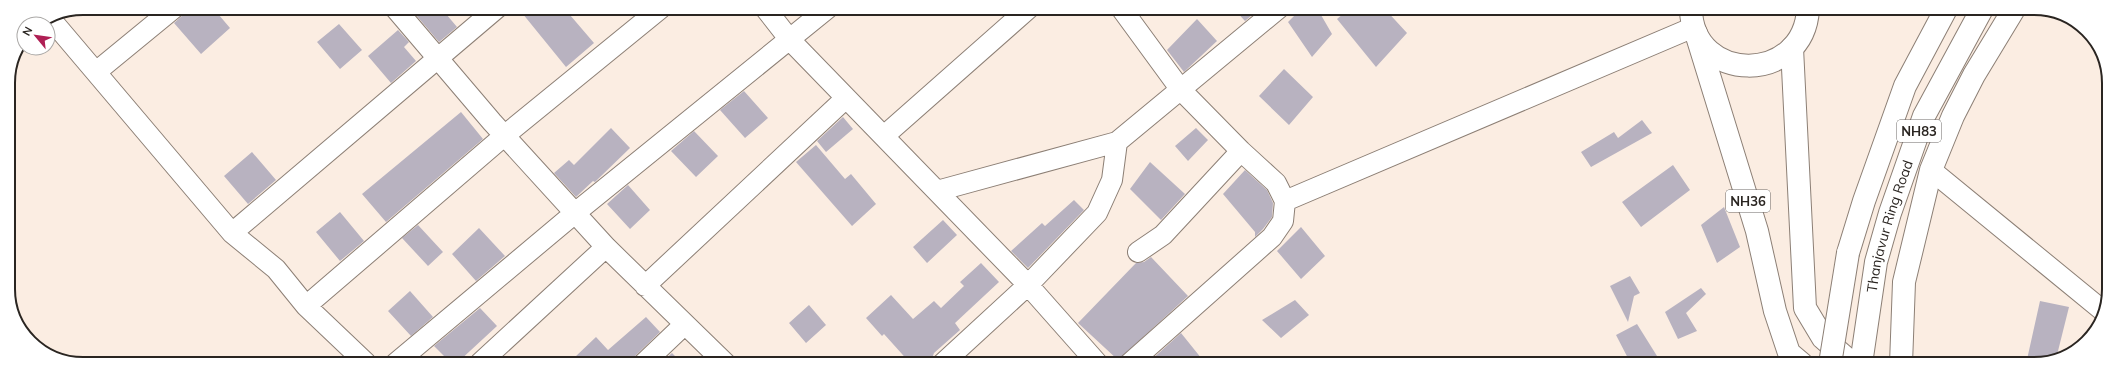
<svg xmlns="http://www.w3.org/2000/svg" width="2117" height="372" font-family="Mulish,sans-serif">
  <rect width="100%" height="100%" fill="#fbede2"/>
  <path fill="#b8b2c0" d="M191,8H213L230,28L201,54L174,23Z
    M410,8H441L457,27L439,42Z
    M518,8H564L594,43L566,67Z
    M1233,8H1260L1245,21Z
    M1302,8H1317L1332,34L1312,57L1288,22Z
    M1350,8H1384L1407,33L1376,67L1337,19Z
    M1197,19L1217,41L1184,72L1167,50Z
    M339,24L362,50L340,69L317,42Z
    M398,30L409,42L404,47L416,61L391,83L368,56Z
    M1284,69L1313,97L1289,125L1259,96Z
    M744,91L768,118L745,138L720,110Z
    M461,112L483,139L386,222L362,194Z
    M843,117L853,129L826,152L817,141Z
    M1642,120L1652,133L1591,167L1581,152L1614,132L1618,138Z
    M611,128L630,148L597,180L595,182L593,181L576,197L554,173L569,160L574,165Z
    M1196,128L1208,140L1188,161L1175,146Z
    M694,131L718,156L696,177L671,151Z
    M816,145L845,179L851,174L876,204L852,226L796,162Z
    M252,152L276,180L248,204L224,176Z
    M1150,162L1185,194L1161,220L1130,189Z
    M1673,165L1690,190L1641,227L1622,202Z
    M1245,170L1267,190L1273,203L1272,217L1263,229L1255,237V232L1223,194Z
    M628,185L650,210L630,229L607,204Z
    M1074,200L1084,210L1028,268L1011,251L1042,223L1045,226Z
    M1724,207L1740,247L1717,263L1701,225Z
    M340,212L364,241L340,261L316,232Z
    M943,220L957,235L927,263L913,247Z
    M418,225L443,252L428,266L402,238Z
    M1301,227L1325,256L1301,279L1277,251Z
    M479,228L505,256L476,281L452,254Z
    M1151,257L1188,296L1118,360L1078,323L1136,263L1144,262Z
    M981,263L999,282L955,323L960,330L934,353L930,364H911L884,334L882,336L866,318L891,295L913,319L934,301L941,308L964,286L960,282Z
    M1630,276L1640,293L1634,296L1628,322L1610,286Z
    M1701,288L1706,294L1686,313L1697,331L1678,339L1665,312Z
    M410,291L433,317L411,336L388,311Z
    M1295,300L1309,315L1281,338L1262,320Z
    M2040,301L2069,307L2057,355L2034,364H2026Z
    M809,305L826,325L806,343L789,323Z
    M480,308L497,326L457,363H451L434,346Z
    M646,317L660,332L635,356L632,364H581L575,357L596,337L608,350Z
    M1637,324L1662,364H1631L1616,335Z
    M1181,333L1206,364H1152L1150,361Z
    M672,353L683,364H660Z"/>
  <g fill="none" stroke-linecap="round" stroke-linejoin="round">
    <g stroke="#8c7f75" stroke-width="22">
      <path id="minor" d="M395,8L492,122L606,247L726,364
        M765,8L790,40L1028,285L1098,364
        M1121,8L1181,90L1241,151L1276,183L1285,201L1283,221L1272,237L1129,364
        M49,17L232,233L276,269L306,306L366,363
        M96,72L174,8
        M884,136L1029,8
        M1931,170L2102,310
        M937,191L1117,142L1279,8
        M1285,201L1694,27
        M232,233L497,8
        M1138,252L1163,235L1241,151
        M645,286L846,98
        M306,306L504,136L661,8
        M396,363L575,213L828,8
        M480,363L606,247
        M643,364L685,324
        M942,364L1028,285L1097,213L1112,180L1117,142"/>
    </g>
    <g stroke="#8c7f75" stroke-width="24">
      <g id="highway">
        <path d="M1691,9C1692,84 1804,85 1808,9"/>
        <path d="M1696,33L1757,231L1775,311L1789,353L1802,364"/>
        <path d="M1792,48L1805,308L1823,338L1853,364"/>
        <path d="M1848,253L1864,201L1905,86L1946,9"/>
        <path id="s1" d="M1861,364L1876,262L1890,213L1924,116L1982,9"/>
        <path d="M1901,364L1904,282L1931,170L1953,116L1974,75L2014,9"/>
      </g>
    </g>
    <use href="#minor" stroke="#fff" stroke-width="20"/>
    <use href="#highway" stroke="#fff" stroke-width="22"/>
    <g stroke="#8c7f75" stroke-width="24" stroke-linecap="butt">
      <path id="highway-bridge" d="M1830,364L1848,253"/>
    </g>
    <use href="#highway-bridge" stroke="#fff" stroke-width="22"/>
  </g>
  <g text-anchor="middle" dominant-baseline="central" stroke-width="4" stroke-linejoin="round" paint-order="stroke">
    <g fill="#fff" stroke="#6a6664" stroke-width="1">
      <rect x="1897" y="120" width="44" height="22" rx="3"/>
      <rect x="1726" y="190" width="44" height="22" rx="3"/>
    </g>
    <g font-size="13" font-weight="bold" fill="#2a2521">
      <text x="1919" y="131">NH83</text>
      <text x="1748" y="201">NH36</text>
    </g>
    <g font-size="14" fill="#2a2521" stroke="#fff">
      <text stroke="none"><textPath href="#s1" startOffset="141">Thanjavur Ring Road</textPath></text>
    </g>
  </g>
  <path d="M0 0H2117V372H0ZM83 15H2034A68 68 0 0 1 2102 83V289A68 68 0 0 1 2034 357H83A68 68 0 0 1 15 289V83A68 68 0 0 1 83 15Z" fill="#fff" fill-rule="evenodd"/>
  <path fill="none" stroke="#2a2521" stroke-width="2" d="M83 15H2034A68 68 0 0 1 2102 83V289A68 68 0 0 1 2034 357H83A68 68 0 0 1 15 289V83A68 68 0 0 1 83 15Z"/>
  <g transform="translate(36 36) rotate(299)"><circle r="19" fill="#ffffff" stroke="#aaa8a6"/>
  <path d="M0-3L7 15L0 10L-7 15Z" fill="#af1f54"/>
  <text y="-6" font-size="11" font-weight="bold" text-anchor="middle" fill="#2a2521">N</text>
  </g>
</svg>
